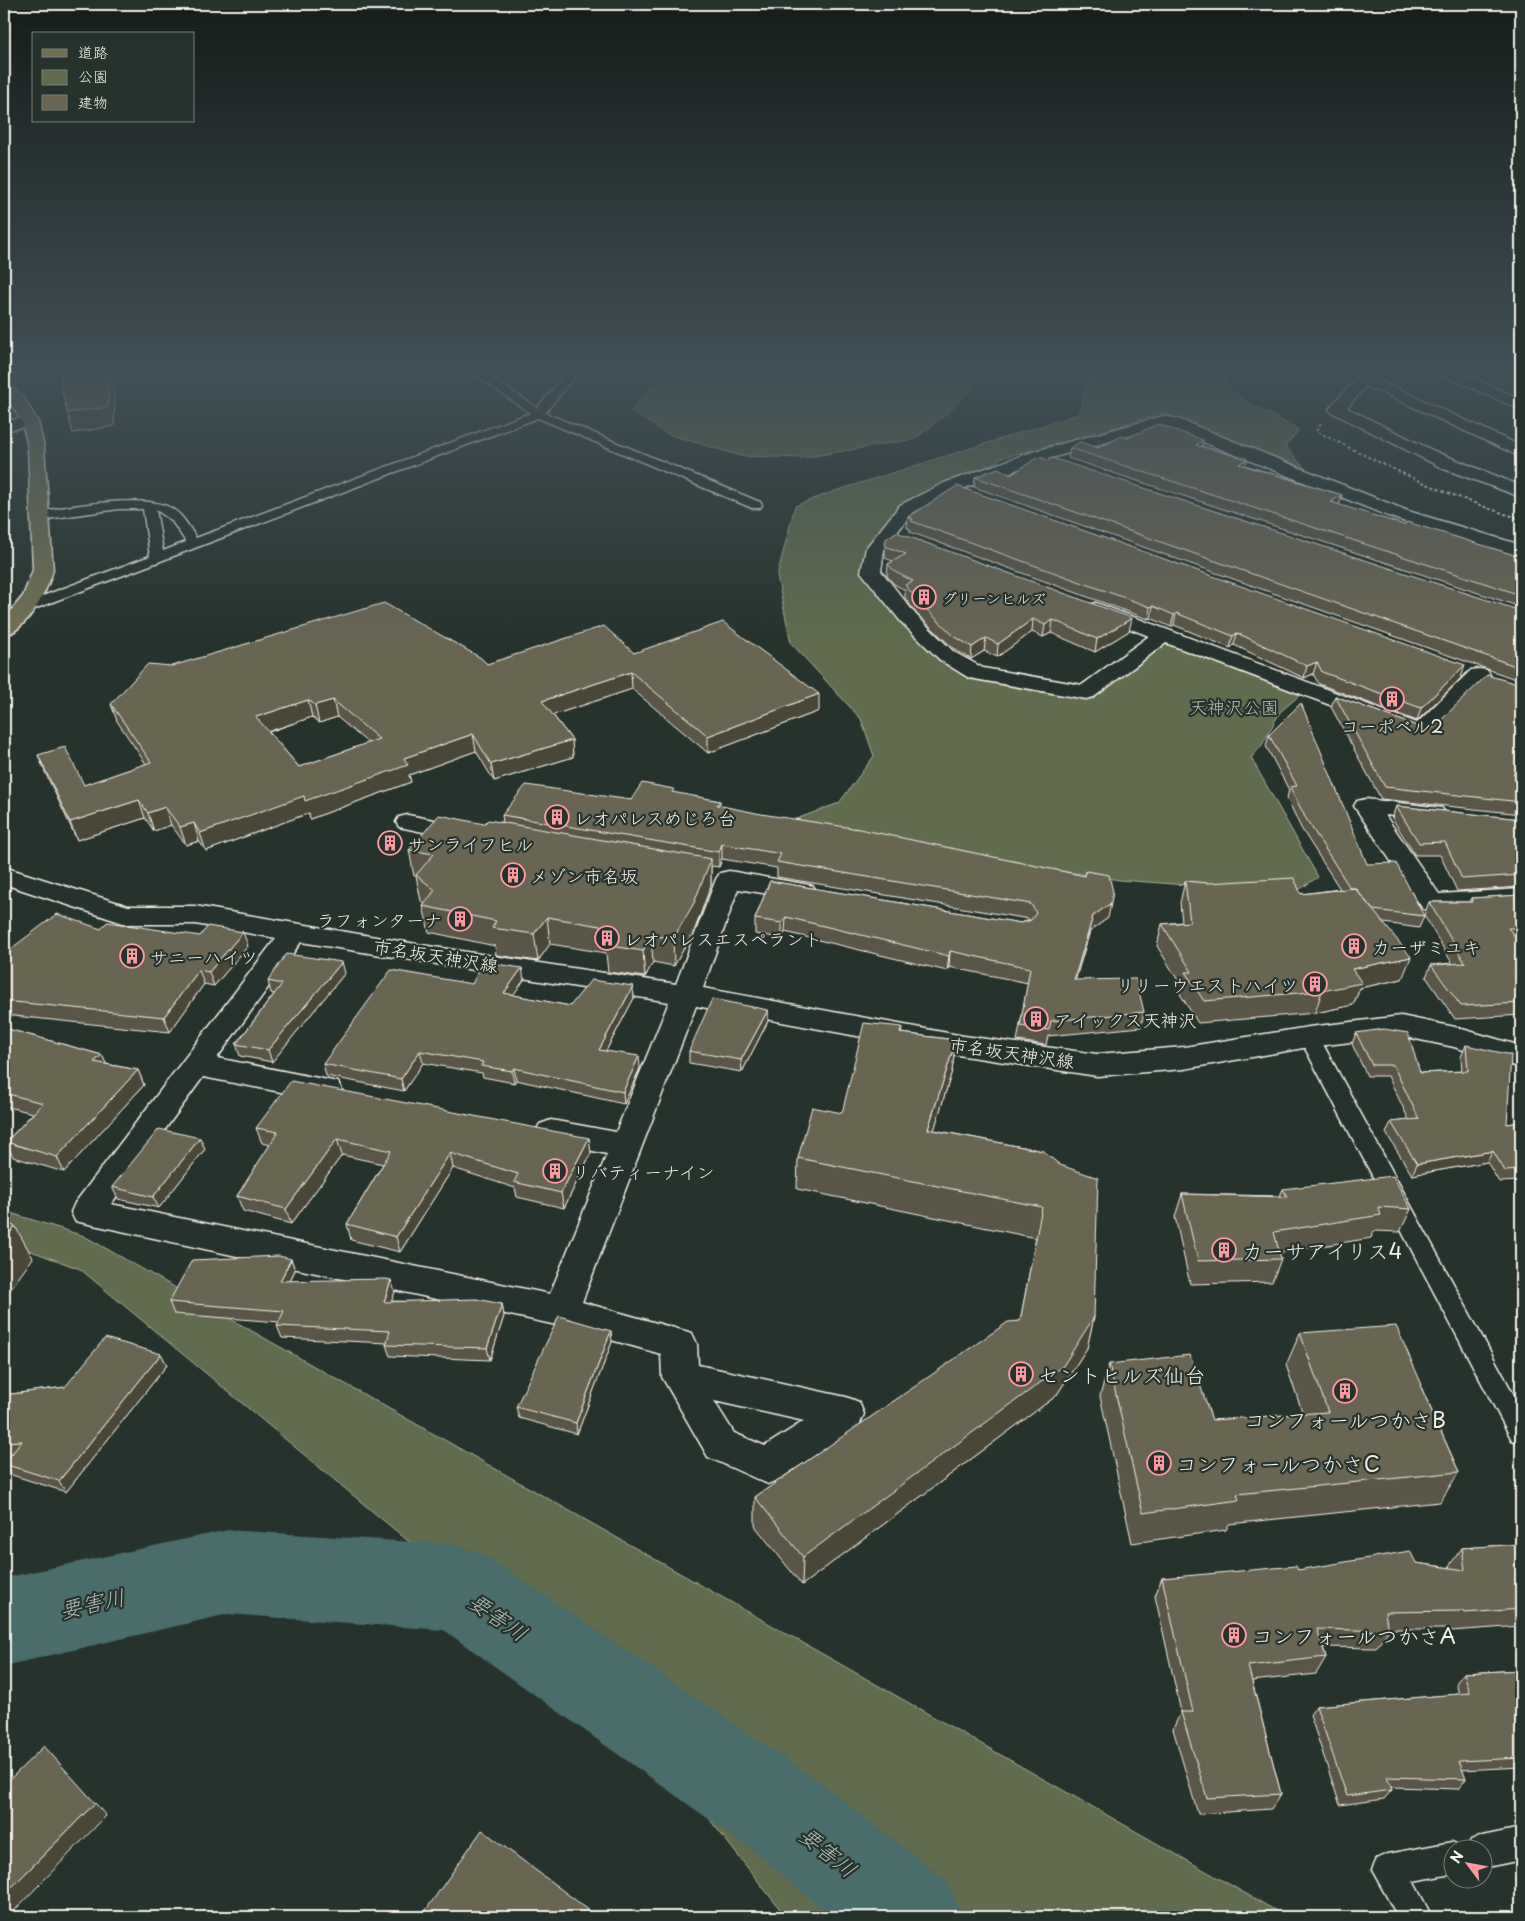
<svg xmlns="http://www.w3.org/2000/svg" width="1525" height="1921" font-family="'Playpen Sans','Klee One',sans-serif">
  <rect width="100%" height="100%" fill="#26332d"/>
  <filter id="ink" filterUnits="userSpaceOnUse"><feTurbulence type="fractalNoise" baseFrequency=".02" numOctaves="2"/><feDisplacementMap in="SourceGraphic" scale="10" xChannelSelector="R" yChannelSelector="G"/><feConvolveMatrix kernelMatrix="1 2 1 2 8 2 1 2 1" color-interpolation-filters="sRGB"/></filter>
  <g filter="url(#ink)">
    <path fill="#606c4d" stroke="#aaae9a" d="M665,371H960L975,385L950,411L915,439L802,458L741,456L667,434L631,411Z
      M1169,371H1229L1223,383L1245,401L1299,430L1285,446L1309,473L1162,413L1084,437L1000,458L998,461L906,509L871,572L909,619L977,673L1086,692L1164,635L1307,689L1280,712L1262,745L1251,758L1318,877L1294,893L1120,880L775,827L839,803L874,756L861,719L791,643L777,576L795,506L832,492L1079,414L1088,378Z
      M4,1211L84,1236L1287,1917H786L646,1738L80,1269L4,1241Z"/>
    <g fill="none" stroke-linecap="round" stroke-linejoin="round">
      <path fill="#486d6b" fill-rule="evenodd" d="M228,1530L459,1545L490,1558L820,1782L947,1881L962,1917H832L752,1850L444,1630L228,1614L4,1666V1578Z"/>
      <g stroke="#f4f1e8" stroke-width="3">
        <path id="lane" d="M470,371H482L537,408L569,371H579L545,413L760,502L762,505L760,508H752L538,418L34,609L29,610L22,606L24,603L150,556L143,509H119L40,520L36,519L34,516L36,513C64,506 143,494 169,507C182,513 189,527 196,538L530,413ZM156,510L171,520L186,542L163,551Z
          M1309,1030L1316,1032L1319,1037L1521,1408V1443L1512,1440L1299,1037L1302,1032Z
          M1521,1828V1860L1482,1868V1848H1468L1471,1841L1482,1836Z
          M1452,1842L1464,1848H1452V1874L1413,1881L1432,1917H1398L1372,1870L1377,1859L1388,1854Z"/>
      </g>
      <g stroke="#f4f1e8" stroke-width="3">
        <path id="street" d="M1368,371H1385L1374,380L1390,385L1521,446V457L1378,391L1365,387L1347,408L1434,451L1521,486V497L1444,469L1331,412L1329,409L1331,406L1357,378Z
          M1163,416L1178,419L1408,511L1521,545V557L1396,519L1163,426L1044,460L956,491L912,513L884,549L881,571L916,615L954,652L983,668L1082,685L1149,636L1089,613L1086,609L1089,605L1096,603L1417,723L1471,670L1479,669L1487,670L1490,675L1487,680L1428,737L1420,739L1166,643L1094,697L1086,699L969,678L940,660L902,623L861,572L866,548L900,505L944,483L1032,452Z
          M30,417L36,419L38,422L36,425L4,431V421Z
          M1366,799L1442,808L1445,813L1442,818L1433,820L1385,815L1439,894L1521,889V905L1432,911L1423,909L1354,806L1357,801Z
          M408,815L476,828L479,833L476,838L467,841L399,827L396,822L399,817Z
          M4,867L128,906H195L428,946L676,984L716,879L720,873L729,871L804,884L813,886L817,892L813,898L804,900L738,889L703,988L964,1036L1097,1054L1184,1047L1309,1027L1401,1016L1455,1027L1521,1046V1068L1454,1047L1401,1036L1309,1047L1184,1069L1097,1076L964,1056L696,1006L582,1302L692,1333L697,1344L698,1365L846,1397L859,1402L864,1414L859,1426L781,1478L768,1484L708,1457L662,1377L661,1354L561,1326L75,1221L71,1212L75,1203L276,938L195,924H126L4,884ZM301,942L669,1002L616,1132L551,1120L540,1124L535,1132L540,1140L607,1154L550,1294L111,1204L203,1077L327,1101L338,1098L342,1090L338,1082L217,1058ZM714,1401L804,1421L765,1446L734,1433Z"/>
      </g>
      <g stroke="#f4f1e8" stroke-width="3">
        <path id="secondary" d="M1437,371H1457L1521,399V410L1440,374Z"/>
      </g>
      <g stroke="#f4f1e8" stroke-width="3">
        <path id="primary" d="M4,383L10,385L24,398L38,422L44,447L53,570C47,592 27,630 4,636V619L23,596L33,570L28,447L22,422L11,404L4,396Z"/>
      </g>
      <path stroke="#f4f1e8" stroke-width="2" stroke-dasharray="3 2.5" stroke-linecap="butt" d="M1321,424L1316,431C1383,465 1449,497 1521,519"/>
      <use href="#lane" fill="#26332d" fill-rule="evenodd"/>
      <use href="#street" fill="#26332d" fill-rule="evenodd"/>
      <use href="#secondary" fill="#26332d" fill-rule="evenodd"/>
      <use href="#primary" fill="#706f52" fill-rule="evenodd"/>
    </g>
    <path fill="#5a5747" stroke="#f4f1e8" fill-rule="evenodd" d="M1203,440L1202,446L1247,459L1245,465L1342,495L1339,505L1404,525L1521,557V607L1068,458L1070,448H1098Z
      M1011,475L1521,611V681L974,487L975,477Z
      M908,517L1461,678L1417,721L1319,684L1313,674L1304,678L1234,645L1230,648L1174,625L1171,627L1151,618L1148,619L910,532V529L907,528Z
      M885,546L1129,631L1095,652L1051,633L1043,637L1032,632L997,657L984,651L971,659L953,648L917,614L905,598V590L894,584L887,576L888,564L893,561L885,558Z
      M634,653L819,711L708,753L632,689L553,715L572,740L573,757L494,781L476,751L409,775L411,782L310,819L309,813L206,851L199,841L186,845L171,825L154,831L145,818L77,840L45,772L38,755L84,785L146,764L117,721L111,704L172,666L487,664ZM312,717L319,723L337,717L368,743L299,767L269,732Z
      M1521,685V814L1381,799L1331,707L1335,696L1425,729L1434,727Z
      M1269,735L1367,864L1424,916L1419,928L1384,923L1402,979L1360,988L1353,1005L1315,1013L1198,1023L1180,994L1182,987L1157,946L1162,924L1182,922L1180,903L1185,881L1301,894L1340,889L1301,828L1287,798L1289,790L1266,746Z
      M674,793L720,801V806L1108,918L1090,931L1075,980L1144,1012L1141,1027L1048,1036L1046,1045L1017,1041L1028,983L949,967L947,971L785,932L782,938L755,934V919L770,881L1021,923L1029,920V919L777,877V868L722,859L719,867L711,866V885L695,929L674,966L653,962L645,977L608,972L606,953L550,944L538,961L496,955L495,946L429,932L423,906L425,904L421,901L416,876H414L409,850L484,824L503,822L502,815L631,800Z
      M1396,806L1521,819V887L1457,891L1440,855H1415L1392,818Z
      M1521,895V940H1518L1521,944V1015L1455,1019L1426,977L1431,965L1452,963L1424,915L1429,902H1470L1472,898Z
      M101,929L248,946L214,986L204,984L170,1032L4,1015V954Z
      M345,973L272,1062L240,1056L236,1044L274,994L271,993L268,981Z
      M524,980L513,995L570,1006L633,986L634,998L606,1051L640,1068L624,1104L516,1080L514,1083L483,1077L482,1073L423,1063L404,1091L326,1076L323,1064L472,984Z
      M768,1010V1021L742,1072L689,1063V1051Z
      M902,1027L901,1033L956,1040L952,1071L934,1130L1043,1151L1094,1317L1087,1348L1056,1396L802,1585L755,1526V1497L1020,1321L1036,1238L797,1189L798,1158L842,1113Z
      M4,1028L102,1055L106,1064L138,1070L144,1085L64,1172L13,1157L6,1142L33,1113L4,1106Z
      M1356,1033L1420,1073L1462,1071L1461,1057L1466,1045L1507,1124L1521,1122V1181L1499,1182L1487,1162L1412,1175L1386,1133L1391,1122L1409,1120L1388,1076H1367L1352,1044Z
      M256,1128L591,1153L564,1208L517,1197L515,1188L453,1168L400,1252L351,1240L347,1224L383,1164L342,1155L291,1224L243,1211L237,1196L270,1145L262,1143Z
      M200,1138L205,1149L159,1208L118,1199L112,1187Z
      M1283,1189L1411,1209L1400,1232L1374,1231L1371,1238L1279,1253L1281,1259L1272,1282L1190,1284L1175,1217L1182,1194L1280,1196Z
      M291,1259L295,1270L290,1281L395,1292L391,1301L502,1304L504,1316L490,1360L390,1356L386,1345L387,1343L282,1338L277,1326L279,1322L174,1314L169,1302Z
      M1300,1333L1422,1385L1421,1387L1459,1472L1440,1502L1229,1524L1226,1530L1132,1543L1100,1396L1109,1364L1212,1420L1303,1414L1286,1365Z
      M612,1342L577,1434L519,1418L516,1407Z
      M161,1354L167,1365L66,1492L12,1475L4,1464L13,1453H4V1395L65,1387Z
      M1521,1544V1626L1451,1631V1629H1387L1388,1631L1376,1648L1323,1647L1326,1657L1316,1674L1252,1681L1281,1794L1271,1809L1198,1814L1173,1729L1181,1712L1155,1596L1162,1578L1416,1563L1450,1568L1449,1566L1462,1548Z
      M1521,1670V1767L1462,1770L1466,1779L1458,1789L1391,1787L1392,1790L1384,1799L1340,1805L1310,1715L1316,1706L1459,1694L1456,1683L1464,1673Z"/>
    <path fill="#4a4739" stroke="#f4f1e8" d="M107,371H108L110,375L115,400L114,426L73,433L62,393Z
      M1203,440L1201,450L1196,445Z
      M1247,459L1244,469L1239,464Z
      M1342,495L1339,505L1331,502Z
      M1153,606L1151,618L1148,619L1150,607Z
      M1176,613L1174,625L1171,627L1174,615Z
      M1132,618L1129,631L1095,652L1097,639Z
      M1033,619L1032,632L997,657L998,644Z
      M1053,620L1051,633L1043,637L1045,625Z
      M1237,633L1234,645L1230,648L1233,636Z
      M986,638L984,651L971,659L972,647Z
      M1317,662L1313,674L1304,678L1307,666Z
      M1465,665L1461,678L1417,721L1421,708Z
      M631,672L632,689L544,718L542,701Z
      M819,694V711L708,753V736Z
      M308,700L312,717L261,734L256,717Z
      M333,700L337,717L319,723L315,705Z
      M473,734L476,751L409,775L411,782L310,819L309,813L206,851L200,833L404,758Z
      M572,740L573,757L494,781L491,764Z
      M1521,768V776L1513,774Z
      M139,800L145,818L77,840L70,822Z
      M165,807L171,825L154,831L148,813Z
      M194,823L199,841L186,845L180,827Z
      M722,844V859L719,867V852Z
      M711,859V885L695,929L674,966L673,939Z
      M1111,903L1108,918L1090,931L1071,995L1074,980L1093,916Z
      M547,917L550,944L538,961L534,934Z
      M786,917L785,932L782,938V923Z
      M243,932L248,946L214,986L209,972Z
      M651,935L653,962L645,977L643,951Z
      M950,951L949,967L947,971L949,956Z
      M1411,957L1402,979L1360,988L1353,1005L1315,1013L1322,991L1352,969Z
      M342,962L345,973L272,1062L268,1050Z
      M522,968L524,980L506,1005L504,993Z
      M199,970L204,984L170,1032L164,1017Z
      M633,986L634,998L600,1062L599,1050Z
      M768,1010V1021L742,1072L741,1060Z
      M956,1040L952,1071L925,1160L928,1129Z
      M420,1051L423,1063L404,1091L401,1079Z
      M102,1055L109,1070L94,1062Z
      M639,1056L640,1068L624,1104L623,1092Z
      M514,1068L516,1080L514,1083L512,1071Z
      M138,1070L144,1085L64,1172L57,1157Z
      M200,1138L205,1149L159,1208L153,1197Z
      M589,1138L591,1153L564,1208L561,1193Z
      M337,1139L342,1155L291,1224L286,1209Z
      M1493,1151L1487,1162L1412,1175L1417,1164Z
      M450,1153L453,1168L400,1252L396,1237Z
      M15,1226L33,1258L4,1298V1241Z
      M291,1259L295,1270L284,1293L280,1281Z
      M391,1280L395,1292L387,1313L384,1302Z
      M502,1304L504,1316L490,1360L487,1348Z
      M1094,1317L1087,1348L1056,1396L802,1585L803,1557Z
      M611,1331L612,1342L577,1434L576,1423Z
      M161,1354L167,1365L66,1492L59,1481Z
      M95,1803L106,1816L8,1917H4V1895Z"/>
    <path fill="#696552" stroke="#f4f1e8" fill-rule="evenodd" d="M61,371H107L109,381L108,407L67,413L63,393H62Z
      M1158,424L1203,440L1196,445L1247,459L1239,464L1342,495L1331,502L1404,525L1407,522L1521,557V595L1070,448L1080,442L1098,448L1122,436L1127,438Z
      M1038,457L1049,460L1052,458L1521,611V668L975,477L998,468L1011,475Z
      M957,486L1465,665L1421,708L1322,672L1317,662L1307,666L1237,633L1233,636L1176,613L1174,615L1153,606L1150,607L911,521L913,519L908,517Z
      M896,532L1132,618L1097,639L1053,620L1045,625L1033,619L998,644L986,638L972,647L954,636L918,601L905,585L913,581L895,572L888,564L906,554L885,546L886,539Z
      M384,603L481,658L487,664L604,626L634,653L723,622L819,694L708,736L631,672L542,701L572,740L491,764L473,734L404,758L408,765L305,801L304,796L200,833L194,823L180,827L165,807L148,813L139,800L70,822L38,755L65,747L84,785L151,762L111,704L148,664L172,666ZM308,700L315,705L333,700L379,739L299,767L256,717Z
      M1487,675L1521,685V768L1513,774L1521,775V802L1385,787L1335,696L1425,729L1434,727Z
      M1301,703L1367,864L1396,863L1424,916L1373,910L1355,888H1350L1305,817L1290,787L1297,786L1269,735Z
      M642,783L674,789L672,792L720,801L717,805L761,814L859,829L1085,876L1086,871L1109,875L1113,892L1111,903L1093,916L1074,980L1136,979L1144,1012L1051,1021L1049,1030L1020,1026L1030,968L950,951L949,956L786,917L782,923L755,919L770,881L1021,923L1031,920L1036,913L1031,904L777,862L781,854L722,844L719,852L502,815L526,785L631,800Z
      M1396,806L1521,819V875L1462,879L1445,842L1419,843Z
      M439,815L484,824L488,820L711,859L694,903L673,939L651,935L643,951L605,945L618,929L547,917L534,934L492,928L496,921L423,906L435,890L416,875L434,854L409,850Z
      M1294,878L1301,894L1355,888L1411,957L1352,969L1362,983L1322,991L1204,1001L1185,972H1192L1162,924L1190,922L1185,881L1208,883Z
      M1521,895V928H1508L1521,944V1003L1461,1006L1431,965L1465,963L1429,902H1473L1472,898Z
      M57,914L101,929L107,922L200,936L208,926L243,932L209,972L199,970L164,1017L4,1001V954Z
      M286,954L342,962L268,1050L236,1044L282,984L268,981Z
      M483,962L522,968L504,993L570,1006L591,980L633,986L599,1050L639,1056L623,1092L514,1068L512,1071L481,1066L483,1062L420,1051L401,1079L323,1064L391,970L472,984Z
      M712,999L768,1010L741,1060L689,1051Z
      M864,1023L902,1027L900,1033L956,1040L928,1129L1043,1151L1060,1165L1098,1178L1094,1317L1063,1366L803,1557L755,1497L1008,1322L1020,1321L1042,1207L798,1158L812,1107L842,1113Z
      M4,1028L102,1055L94,1062L138,1070L57,1157L6,1142L43,1103L4,1093Z
      M1384,1029L1408,1033L1420,1073L1468,1071L1466,1045L1511,1055L1507,1124L1521,1122V1170L1505,1171L1493,1151L1417,1164L1391,1122L1419,1119L1393,1065H1372L1356,1033Z
      M291,1081L589,1138L561,1193L514,1182L518,1174L450,1153L396,1237L347,1224L391,1151L337,1139L286,1209L237,1196L278,1132L256,1128Z
      M159,1129L200,1138L153,1197L112,1187Z
      M1393,1176L1411,1209L1378,1207L1381,1215L1274,1232L1281,1259L1198,1261L1182,1194L1287,1197L1283,1189Z
      M4,1223L15,1226L4,1241Z
      M279,1256L291,1259L280,1281L386,1279L391,1280L384,1302L476,1299L502,1304L487,1348L386,1345L390,1331L277,1326L284,1311L169,1302L192,1260Z
      M559,1316L611,1331L576,1423L516,1407Z
      M1396,1326L1422,1385H1420L1459,1472L1237,1494L1239,1500L1143,1513L1109,1364L1190,1355L1212,1420L1328,1412L1300,1333Z
      M105,1338L161,1354L59,1481L4,1464L22,1441L4,1442V1395L65,1387Z
      M1521,1544V1609L1464,1613L1463,1611L1385,1612L1388,1631L1317,1629L1326,1657L1248,1666L1281,1794L1207,1798L1181,1712H1193L1162,1578L1296,1566L1298,1570L1410,1551L1416,1563L1465,1570L1462,1548Z
      M1521,1670V1758L1459,1761L1466,1779L1387,1777L1392,1790L1347,1796L1316,1706L1470,1693L1464,1673Z
      M44,1746L95,1803L4,1895V1785Z
      M482,1830L598,1917H421Z"/>
  </g>
  <linearGradient id="sky" x2="0" y2="1"><stop stop-color="#151c19"/><stop offset="0.58" stop-color="#415057"/><stop offset="1" stop-color="#415057" stop-opacity="0"/></linearGradient>
  <rect width="1525" height="640" fill="url(#sky)"/>
  <defs>
    <g id="building-ring" transform="scale(1.25)"><circle r="9.5" fill="#26332d" stroke="#ff9aa2" stroke-width="1.5"/><path d="M-4-6H4V6H1V3H-1V6H-4ZM-2.5-4.3h1.7v1.8h-1.7ZM.8-4.3h1.7v1.8H.8ZM-2.5-1h1.7V.8h-1.7ZM.8-1h1.7V.8H.8Z" fill="#ff9aa2"/></g>
  </defs>
  <g fill-rule="evenodd">
    <use href="#building-ring" x="924" y="597"/>
    <use href="#building-ring" x="1392" y="699"/>
    <use href="#building-ring" x="557" y="817"/>
    <use href="#building-ring" x="390" y="843"/>
    <use href="#building-ring" x="513" y="875"/>
    <use href="#building-ring" x="460" y="919"/>
    <use href="#building-ring" x="607" y="938"/>
    <use href="#building-ring" x="1354" y="946"/>
    <use href="#building-ring" x="132" y="956"/>
    <use href="#building-ring" x="1315" y="984"/>
    <use href="#building-ring" x="1036" y="1019"/>
    <use href="#building-ring" x="555" y="1171"/>
    <use href="#building-ring" x="1224" y="1250"/>
    <use href="#building-ring" x="1021" y="1374"/>
    <use href="#building-ring" x="1345" y="1391"/>
    <use href="#building-ring" x="1159" y="1463"/>
    <use href="#building-ring" x="1234" y="1635"/>
  </g>
  <g text-anchor="middle" dominant-baseline="central" stroke-width="4.5" stroke-linejoin="round" paint-order="stroke">
    <g font-size="15" fill="#f4f1e8" stroke="#26332d" text-anchor="start">
      <text x="942" y="597">グリーンヒルズ</text>
    </g>
    <g font-size="18" fill="#b9bcaa" stroke="#26332d">
      <text x="1234" y="706">天神沢公園</text>
    </g>
    <g font-size="18" fill="#f4f1e8" stroke="#26332d" text-anchor="start">
      <text x="1392" y="725" text-anchor="middle">コーポベル2</text>
      <text x="574" y="817">レオパレスめじろ台</text>
      <text x="408" y="843">サンライフヒル</text>
      <text x="530" y="875">メゾン市名坂</text>
      <text x="442" y="919" text-anchor="end">ラフォンターナ</text>
      <text x="624" y="938">レオパレスエスペラント</text>
      <text x="1372" y="946">カーザミユキ</text>
      <text x="150" y="956">サニーハイツ</text>
      <text x="1298" y="984" text-anchor="end">リリーウエストハイツ</text>
      <text x="1054" y="1019">アイックス天神沢</text>
      <text x="572" y="1171">リバティーナイン</text>
    </g>
    <g font-size="18" fill="#f4f1e8" stroke="#26332d">
      <text transform="translate(436 955) rotate(9)">市名坂天神沢線</text>
      <text transform="translate(1012 1052) rotate(8)">市名坂天神沢線</text>
    </g>
    <g font-size="21" fill="#f4f1e8" stroke="#26332d" text-anchor="start">
      <text x="1242" y="1250">カーサアイリス4</text>
      <text x="1038" y="1374">セントヒルズ仙台</text>
      <text x="1345" y="1419" text-anchor="middle">コンフォールつかさB</text>
      <text x="1176" y="1463">コンフォールつかさC</text>
      <text x="1252" y="1635">コンフォールつかさA</text>
    </g>
    <g font-size="22" font-style="italic" fill="#afbcb6" stroke="#26332d">
      <text transform="translate(92 1602) rotate(-12)">要害川</text>
      <text transform="translate(499 1616) rotate(35)">要害川</text>
      <text transform="translate(829 1851) rotate(39)">要害川</text>
    </g>
  </g>
  <rect width="1525" height="1921" fill="none" stroke="#26332d" stroke-width="20"/>
  <rect x="10" y="10" width="1505" height="1901" fill="none" stroke="#f4f1e8" stroke-width="2" filter="url(#ink)"/>
  <rect x="32" y="32" width="162" height="90" fill="#26332d" stroke="#787f78"/>
  <rect x="42" y="49" width="25" height="8" fill="#706f52" stroke="#787f78"/>
  <text x="78" y="58" font-size="15" fill="#f4f1e8">道路</text>
  <rect x="42" y="70" width="25" height="15" fill="#606c4d" stroke="#787f78"/>
  <text x="78" y="82" font-size="15" fill="#f4f1e8">公園</text>
  <rect x="42" y="95" width="25" height="15" fill="#696552" stroke="#787f78"/>
  <text x="78" y="108" font-size="15" fill="#f4f1e8">建物</text>
  <g transform="translate(1468 1864) rotate(302)"><circle r="24" fill="#26332d" stroke="#787f78"/>
  <path d="M0-4L9 19L0 12L-9 19Z" fill="#ff9aa2"/>
  <text y="-8" font-size="14" font-weight="bold" text-anchor="middle" fill="#f4f1e8">N</text>
  </g>
</svg>
